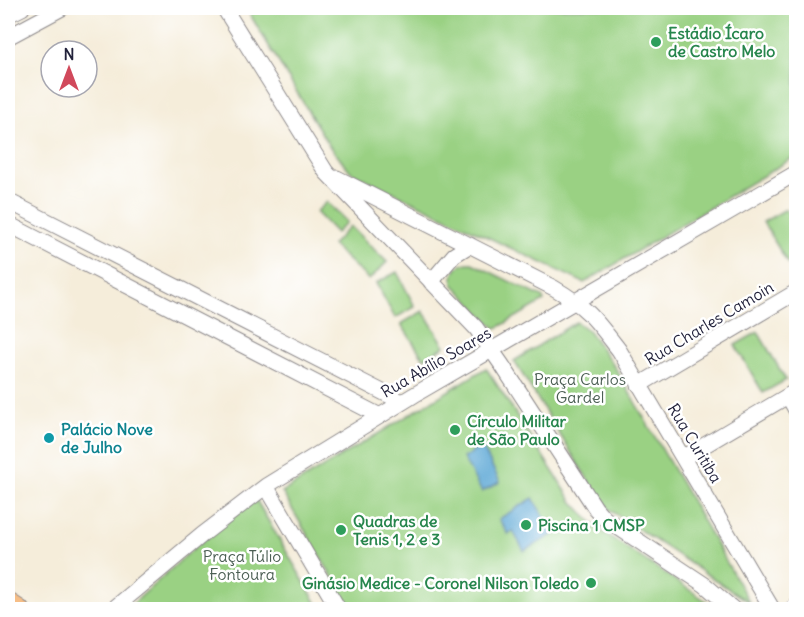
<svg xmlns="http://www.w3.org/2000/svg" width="804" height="617" font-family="Delius,sans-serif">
  <rect width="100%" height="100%" fill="#fff"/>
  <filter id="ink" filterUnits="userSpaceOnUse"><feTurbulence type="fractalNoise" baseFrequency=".0167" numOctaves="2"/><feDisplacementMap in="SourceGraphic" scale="12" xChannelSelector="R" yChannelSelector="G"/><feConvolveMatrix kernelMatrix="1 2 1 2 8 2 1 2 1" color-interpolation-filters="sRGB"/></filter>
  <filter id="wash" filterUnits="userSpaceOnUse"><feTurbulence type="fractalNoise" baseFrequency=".008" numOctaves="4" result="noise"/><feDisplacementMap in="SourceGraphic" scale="24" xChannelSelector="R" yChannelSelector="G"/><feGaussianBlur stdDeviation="1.35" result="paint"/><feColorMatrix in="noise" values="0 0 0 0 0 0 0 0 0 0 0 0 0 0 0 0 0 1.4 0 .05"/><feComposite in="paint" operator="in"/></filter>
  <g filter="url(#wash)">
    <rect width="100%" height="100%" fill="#f5edda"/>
    <path fill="#9ad183" stroke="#5e7a5f" stroke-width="1.5" d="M246,8H796V156L584,283L351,172L330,147Z
      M327,202L347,222L336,233L316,212Z
      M786,209L796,227V259L788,264L763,222Z
      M350,226L387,262L369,280L332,245Z
      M472,263L542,297L544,301L499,327L495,328L453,284C451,271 459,262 472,263Z
      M397,272L415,307L395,318L376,283Z
      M423,311L445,346L424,359L401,324Z
      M576,322L589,331L616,369L750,603L611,511L595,491L514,361Z
      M758,332L786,380L763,393L735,345Z
      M486,368L572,501L597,528L718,609H351L282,492Z
      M255,498L320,609L126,610L203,540Z"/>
    <path fill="#5ea9d6" stroke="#406688" stroke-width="1.5" d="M482,446L500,482L482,492L463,458Z
      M533,498L554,534L524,551L513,531L508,534L499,519Z"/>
  </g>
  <g filter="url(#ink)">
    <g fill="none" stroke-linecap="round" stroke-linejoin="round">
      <g stroke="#8c888a" stroke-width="17">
        <path id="minor" d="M224,8L326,172L476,328L502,365L596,509L604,518L705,585L734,610
          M8,15L22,8
          M8,37L62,8
          M337,178L554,288C587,307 596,320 619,350L773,610
          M8,201L402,402
          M8,224L380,416
          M431,282L454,255L470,245
          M639,385L796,292
          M788,396L796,410
          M683,458L796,391
          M266,486L339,610
          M112,610L202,535L266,486L414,395L796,173
          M791,610L796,606"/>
      </g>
      <g stroke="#8c888a" stroke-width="22">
        <path id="major" d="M8,603L19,610"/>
      </g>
      <use href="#minor" stroke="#fff" stroke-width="15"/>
      <use href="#major" stroke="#f6be87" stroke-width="20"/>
    </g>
  </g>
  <g fill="#2e9e5b" stroke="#fff" stroke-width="2">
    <circle cx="656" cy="42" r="6"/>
    <circle cx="455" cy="430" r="6"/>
    <circle cx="526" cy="525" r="6"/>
    <circle cx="341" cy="530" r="6"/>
    <circle cx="591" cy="583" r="6"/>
  </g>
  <circle fill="#0f9aa8" stroke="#fff" stroke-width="2" cx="49" cy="438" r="6"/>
  <g text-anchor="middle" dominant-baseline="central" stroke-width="5" stroke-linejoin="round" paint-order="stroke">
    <g font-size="16" font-weight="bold" fill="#27864d" stroke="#fff" text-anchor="start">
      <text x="668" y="33">Estádio Ícaro<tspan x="668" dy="18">de Castro Melo</tspan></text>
      <text x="467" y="421">Círculo Militar<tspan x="467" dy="18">de São Paulo</tspan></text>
      <text x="353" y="521">Quadras de<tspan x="353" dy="18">Tenis 1, 2 e 3</tspan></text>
      <text x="538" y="525">Piscina 1 CMSP</text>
      <text x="579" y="583" text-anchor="end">Ginásio Medice - Coronel Nilson Toledo</text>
    </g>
    <g font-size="16" fill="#22223b" stroke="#fff">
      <text transform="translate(709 323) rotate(-31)">Rua Charles Camoin</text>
      <text transform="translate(436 362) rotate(-30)">Rua Abílio Soares</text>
      <text transform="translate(695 443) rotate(59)">Rua Curitiba</text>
    </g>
    <g font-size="16" fill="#4c5f54" stroke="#fff">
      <text x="580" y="379">Praça Carlos<tspan x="580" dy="18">Gardel</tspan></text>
      <text x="242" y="556">Praça Túlio<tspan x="242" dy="18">Fontoura</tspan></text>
    </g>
    <g font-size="16" font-weight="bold" fill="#0d838f" stroke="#fff" text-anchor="start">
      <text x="61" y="429">Palácio Nove<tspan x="61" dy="18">de Julho</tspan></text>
    </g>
  </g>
  <rect width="804" height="617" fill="none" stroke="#fff" stroke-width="30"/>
  <g transform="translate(69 69)"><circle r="28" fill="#ffffff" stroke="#a7a7b1" stroke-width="1.5"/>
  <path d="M0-4.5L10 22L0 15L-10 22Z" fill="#d1495b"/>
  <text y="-9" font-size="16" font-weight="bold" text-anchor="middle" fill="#22223b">N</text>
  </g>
</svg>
